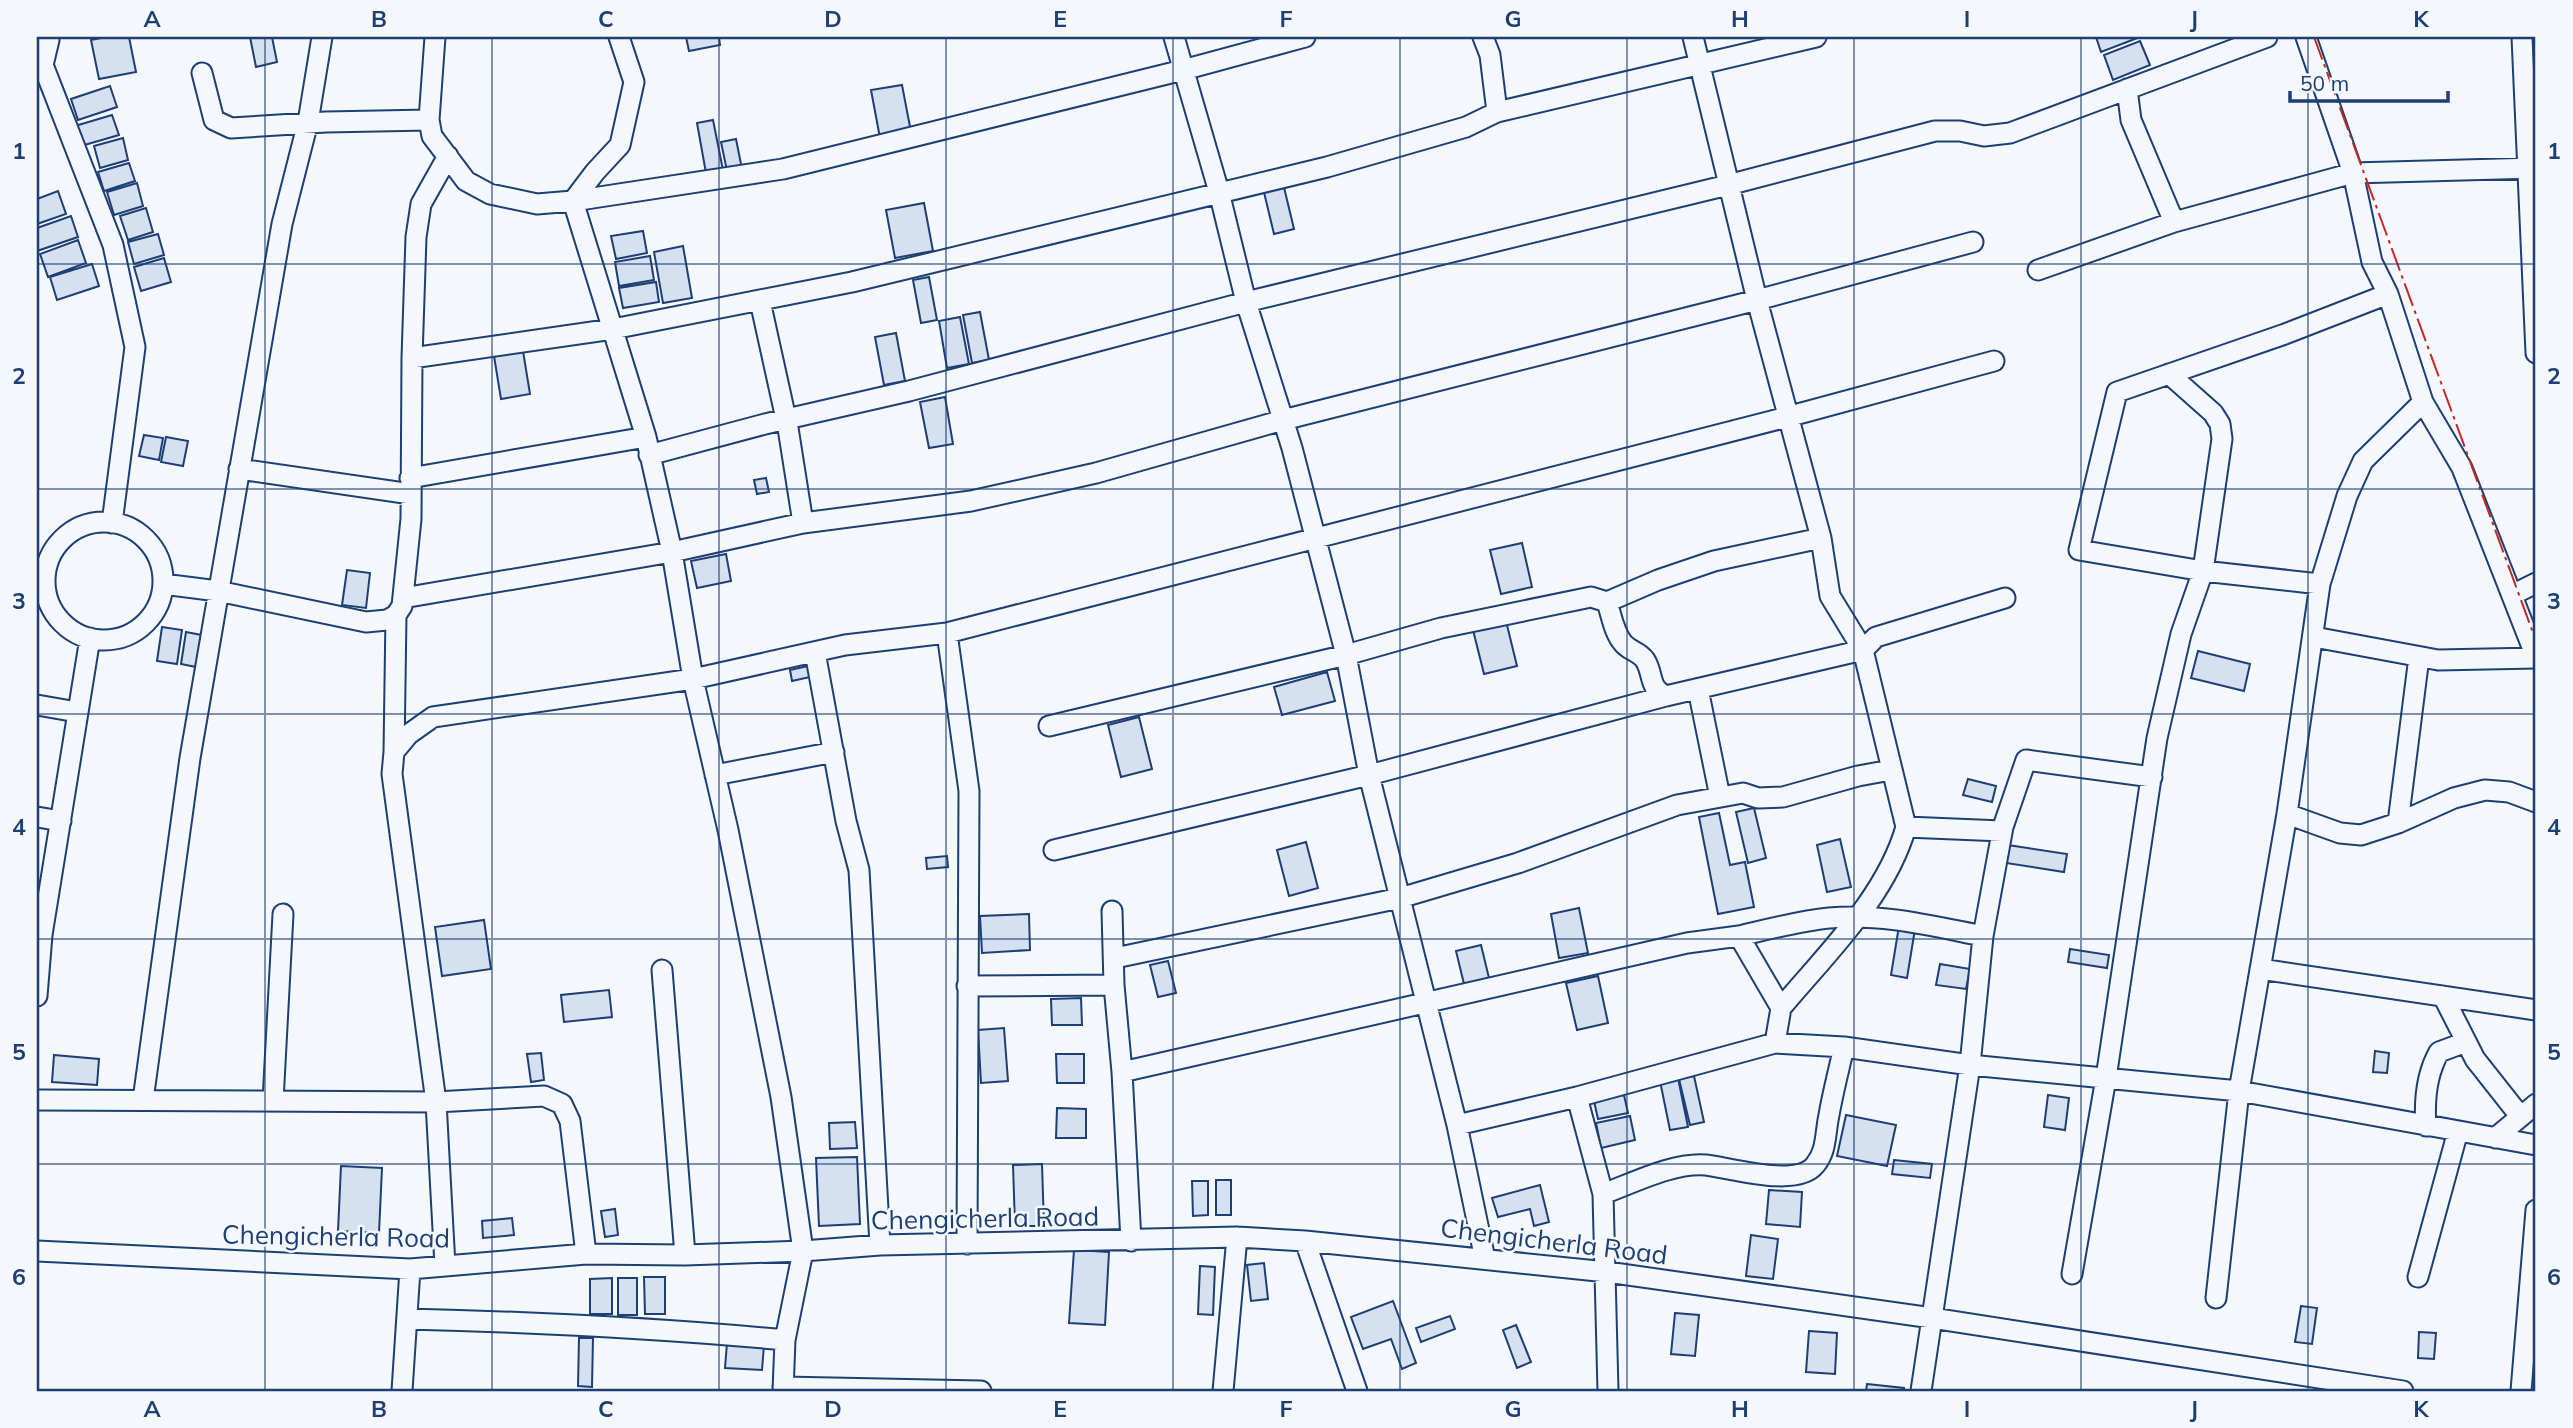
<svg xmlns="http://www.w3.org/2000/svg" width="2573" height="1428" font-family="Mulish,sans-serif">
  <rect width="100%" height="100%" fill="#f4f7fb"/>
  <path fill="#d5e0f0" stroke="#1d3f73" stroke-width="2" d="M106,37H129L136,72L99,79L91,40Z
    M250,37H272L277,62L256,67Z
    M686,37H719L720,45L689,51Z
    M2096,37H2140L2101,52Z
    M2140,41L2150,65L2113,80L2104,55Z
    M902,85L911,132L880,138L871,90Z
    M110,86L117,107L78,120L71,99Z
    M112,115L119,135L81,146L75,126Z
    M713,120L723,170L706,173L697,123Z
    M123,138L128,160L100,168L94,146Z
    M736,139L742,169L727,171L721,142Z
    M129,163L135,181L104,191L98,172Z
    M1282,179L1294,229L1274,234L1262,184Z
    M137,183L143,206L114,215L107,192Z
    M58,191L66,214L37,224V199Z
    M924,203L933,251L895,258L886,210Z
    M146,208L153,232L128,240L120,216Z
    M71,216L78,237L37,251V228Z
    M643,231L647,253L616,259L611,236Z
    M158,234L164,255L134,264L128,242Z
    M78,240L86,263L48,277L40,254Z
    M683,246L692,298L663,303L654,252Z
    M650,256L654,280L619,286L615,262Z
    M164,258L171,282L141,291L134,267Z
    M92,264L99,286L57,300L50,277Z
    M929,277L937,320L921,323L913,280Z
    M656,282L659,302L623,308L619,288Z
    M980,312L989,360L972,363L963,315Z
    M960,317L969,364L947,368L939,321Z
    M896,333L905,381L884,385L875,337Z
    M523,351L530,394L501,399L494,356Z
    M945,397L953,444L929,448L920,402Z
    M144,435L163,438L159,460L139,456Z
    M166,437L188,441L183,466L161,462Z
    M766,478L769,492L757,494L754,480Z
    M1522,543L1532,587L1501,594L1490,550Z
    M726,554L731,581L697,588L691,561Z
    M347,570L370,573L366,608L342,605Z
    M1506,621L1517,666L1484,674L1473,630Z
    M162,627L182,630L177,664L157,661Z
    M186,632L207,636L201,668L181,664Z
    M2198,651L2250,664L2244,691L2191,678Z
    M808,666L810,677L792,681L790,670Z
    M1327,672L1335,701L1282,715L1274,687Z
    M1139,717L1152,769L1121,777L1108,725Z
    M1968,779L1996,786L1992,802L1963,795Z
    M1754,808L1766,858L1748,863L1736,812Z
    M1719,813L1730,865L1745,862L1754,907L1718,914L1699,817Z
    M1840,839L1851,887L1827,892L1817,845Z
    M1306,842L1318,888L1289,896L1277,850Z
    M2008,845L2067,854L2064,872L2006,863Z
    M947,856L948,867L927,869L926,858Z
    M1579,908L1588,953L1559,958L1551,914Z
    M1029,914L1030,950L982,953L980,916Z
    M484,920L491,969L442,976L435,927Z
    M1899,926L1915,929L1907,978L1891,975Z
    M1481,945L1489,978L1464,984L1456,951Z
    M2070,949L2109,955L2107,968L2068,962Z
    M1168,961L1176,993L1158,997L1150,965Z
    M1940,964L1970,969L1966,989L1936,985Z
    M1598,976L1608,1023L1577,1030L1566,983Z
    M609,990L612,1017L564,1022L561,995Z
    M1081,998L1082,1025H1052L1051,999Z
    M1004,1028L1008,1081L981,1083L978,1030Z
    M2375,1051L2389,1053L2387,1073L2373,1072Z
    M541,1053L544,1080L531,1082L527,1054Z
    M1056,1054H1084V1083H1057Z
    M54,1055L99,1059L97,1085L52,1082Z
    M1694,1076L1704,1122L1690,1125L1679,1079Z
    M1678,1078L1688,1127L1670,1130L1660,1081Z
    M1624,1095L1628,1113L1598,1119L1594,1101Z
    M2048,1095L2069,1098L2065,1130L2044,1127Z
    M1057,1108L1086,1109V1138H1056Z
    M1846,1115L1896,1125L1887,1166L1837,1156Z
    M1630,1116L1635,1140L1601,1148L1596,1123Z
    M855,1122L857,1148L830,1149L829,1123Z
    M857,1157L860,1224L819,1226L816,1158Z
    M1894,1160L1932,1164L1930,1178L1892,1174Z
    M1042,1164L1044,1226H1015L1013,1165Z
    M341,1166L382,1168L379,1233L338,1231Z
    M1216,1180H1231V1215H1216Z
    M1192,1181H1208V1215L1193,1216Z
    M1540,1185L1549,1222L1534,1226L1530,1209L1498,1217L1492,1198Z
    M1769,1190L1802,1192L1800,1227L1766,1224Z
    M615,1209L618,1235L605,1237L601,1211Z
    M512,1218L514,1235L483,1238L482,1221Z
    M1751,1235L1778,1239L1773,1279L1746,1276Z
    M1074,1250L1109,1252L1105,1325L1069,1323Z
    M1264,1263L1268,1299L1251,1301L1247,1265Z
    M1200,1266L1215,1267L1213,1315L1198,1314Z
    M644,1277H665V1314H645Z
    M612,1278V1314H590V1279Z
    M618,1278H637V1315H618Z
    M1393,1301L1416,1363L1402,1369L1391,1339L1363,1349L1351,1317Z
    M2301,1306L2317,1308L2312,1344L2295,1342Z
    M1675,1313L1699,1315L1695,1356L1671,1354Z
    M1450,1316L1455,1329L1421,1342L1416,1328Z
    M1516,1325L1531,1362L1517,1368L1503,1330Z
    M1809,1331L1837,1333L1835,1374L1806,1372Z
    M2419,1332L2436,1333L2434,1359L2418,1358Z
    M579,1338H593L592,1387L578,1386Z
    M727,1343L764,1345L762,1370L725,1368Z
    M1867,1384L1904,1388V1391H1866Z"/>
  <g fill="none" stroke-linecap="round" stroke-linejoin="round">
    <g stroke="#1d3f73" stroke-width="23">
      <path id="street" d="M48,37L49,40L43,65L113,245L135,347L112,523
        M435,37L429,120L432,136L466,181L490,194L537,204L573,201L646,437L672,552L693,679L728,830L781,1097L803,1251L785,1340L783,1391
        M1174,37L1219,192L1246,302L1292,448L1346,655L1369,775L1457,1125L1485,1259
        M1693,37L1757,300L1821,538L1830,596L1863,650L1906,827C1886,897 1827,953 1781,1008
        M2522,37L2536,353
        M202,73L214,120L231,128L326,122L429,120
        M2127,89L2131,120L2174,222
        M1497,112L1816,37
        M573,201L783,169L1183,70L1305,37
        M573,201L595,172L620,145L634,82L619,37
        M2038,270L2174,222L2353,173L2536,168
        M760,301L788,428L803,523
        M412,358L416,237L421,204L448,156
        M2423,402L2462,468L2536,657
        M649,455L765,424L909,391L1246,302L1728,185L1935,131H1960L1984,136L2010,133L2267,37
        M239,469L411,494
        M410,478L646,437
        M45 581a59 59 0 1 1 118 0a59 59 0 1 1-118 0Z
        M163,584L218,591L366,622L387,620L396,615L402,606L411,519L412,358L613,329L852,282L1327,167L1466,127L1497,112L1490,55L1483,37
        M2320,584L2203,571L2079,550L2117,392L2285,334L2388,294
        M2512,595L2536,583
        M403,598L672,552L803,523L971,501L1096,473L1283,420L1757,300L1973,242
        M1607,602L1658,580L1714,561L1821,538
        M947,633L969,791L967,1244
        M2314,637L2438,660L2536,658
        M815,652L846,821L859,870L880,1245
        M1698,689L1720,797
        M37,705L77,712
        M1049,726L1346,655L1441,628L1591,597L1607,602C1611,614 1614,633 1623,643C1629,651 1639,651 1645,660C1654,674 1648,688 1666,696
        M394,752L396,615
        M715,775L834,752
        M2287,814L2340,833L2361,835L2398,823L2454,798L2485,790L2509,792L2536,802
        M37,817L61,821
        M2398,823L2419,657
        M1906,827L2002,831
        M1054,850L1369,775L1666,696L1863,650L1876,637L2005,598
        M1112,911L1114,985L1122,1072L1131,1241
        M1115,958L1400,898L1518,863L1677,805L1743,793L1758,798L1783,797L1858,776L1891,770
        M2260,969L2536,1010
        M662,970L685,1255
        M967,986L1114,985
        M37,996L42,935L90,638
        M2443,996L2475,1059L2520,1116
        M1775,1043L1781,1008L1739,936C1769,929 1799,921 1829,918C1881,913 1932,926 1983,936
        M1122,1072L1687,943L1739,936
        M1577,1097L1603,1194L1608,1391
        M37,1100L436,1102L544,1096L562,1104L570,1121L586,1254
        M143,1100L190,758L282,224L308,122L322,37
        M273,1101L283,914
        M1457,1125L1577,1097L1775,1043L1844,1047L1970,1065L2239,1091L2536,1145
        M2426,1126C2424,1100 2426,1075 2439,1052L2466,1042
        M2495,1138L2536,1104
        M1603,1194C1633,1183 1674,1162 1706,1165C1731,1168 1797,1188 1815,1165C1827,1151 1825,1133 1829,1115C1833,1092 1839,1069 1844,1047
        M1305,1241L1357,1391
        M37,1251L410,1269L586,1254L685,1255L803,1251L880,1245L1237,1237L1305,1241L1607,1272L1932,1318L2403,1391
        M445,1266L436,1102L392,774L394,752L409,734L433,717L693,679L845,645L947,633L1787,417L1994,361
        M2072,1274L2106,1078L2157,738L2181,634L2203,571L2222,439L2220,424L2213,413L2169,374
        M2418,1277L2458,1131
        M2216,1298L2239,1091L2287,814L2320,584L2347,496L2363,461L2423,402L2388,294L2372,262L2353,173L2306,37
        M407,1319C534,1322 659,1328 785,1340
        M783,1387L981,1391
        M402,1391L410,1269
        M1223,1391L1237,1237
        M1921,1391L1970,1065L1983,936L2003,827L2026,760L2152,777
        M2521,1391L2536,1210"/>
    </g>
    <use href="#street" stroke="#f4f7fb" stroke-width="19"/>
    <path stroke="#c62828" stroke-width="2" stroke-dasharray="24 5 3.5 5" stroke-linecap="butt" d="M2314,37L2536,641"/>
  </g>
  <path fill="none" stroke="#1d3f73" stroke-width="2" stroke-opacity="0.55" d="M265,37V1391M492,37V1391M719,37V1391M946,37V1391M1173,37V1391M1400,37V1391M1627,37V1391M1854,37V1391M2081,37V1391M2308,37V1391M37,264H2536M37,489H2536M37,714H2536M37,939H2536M37,1164H2536"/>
  <g text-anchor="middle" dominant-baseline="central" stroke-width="5" stroke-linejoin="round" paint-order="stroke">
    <g font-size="26" fill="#1d3f73" stroke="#f4f7fb">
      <text transform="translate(985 1218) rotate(-1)">Chengicherla Road</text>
      <text transform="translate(336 1236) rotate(1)">Chengicherla Road</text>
      <text transform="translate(1554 1241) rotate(7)">Chengicherla Road</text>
    </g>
  </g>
  <rect width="2573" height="1428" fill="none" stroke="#f4f7fb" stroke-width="77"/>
  <path d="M2290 91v10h158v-10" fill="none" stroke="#1d3f73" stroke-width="3.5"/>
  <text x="2300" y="91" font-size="21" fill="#1d3f73" stroke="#f4f7fb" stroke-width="5" paint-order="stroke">50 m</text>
  <rect x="38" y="38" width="2496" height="1352" fill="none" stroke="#1d3f73" stroke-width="2.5"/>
  <g font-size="23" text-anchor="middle" font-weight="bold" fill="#1d3f73">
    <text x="152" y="27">A</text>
    <text x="379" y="27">B</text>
    <text x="606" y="27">C</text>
    <text x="833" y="27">D</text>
    <text x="1060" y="27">E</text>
    <text x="1286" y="27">F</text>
    <text x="1513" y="27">G</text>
    <text x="1740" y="27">H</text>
    <text x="1967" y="27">I</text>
    <text x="2194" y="27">J</text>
    <text x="2421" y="27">K</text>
    <text x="19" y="159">1</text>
    <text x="2554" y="159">1</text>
    <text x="19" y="384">2</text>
    <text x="2554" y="384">2</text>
    <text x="19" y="609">3</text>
    <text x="2554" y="609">3</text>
    <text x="19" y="835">4</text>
    <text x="2554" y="835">4</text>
    <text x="19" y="1060">5</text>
    <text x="2554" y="1060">5</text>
    <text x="19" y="1285">6</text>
    <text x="2554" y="1285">6</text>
    <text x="152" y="1417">A</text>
    <text x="379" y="1417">B</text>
    <text x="606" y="1417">C</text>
    <text x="833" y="1417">D</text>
    <text x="1060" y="1417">E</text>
    <text x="1286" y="1417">F</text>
    <text x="1513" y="1417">G</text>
    <text x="1740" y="1417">H</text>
    <text x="1967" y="1417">I</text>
    <text x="2194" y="1417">J</text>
    <text x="2421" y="1417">K</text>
  </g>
</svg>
